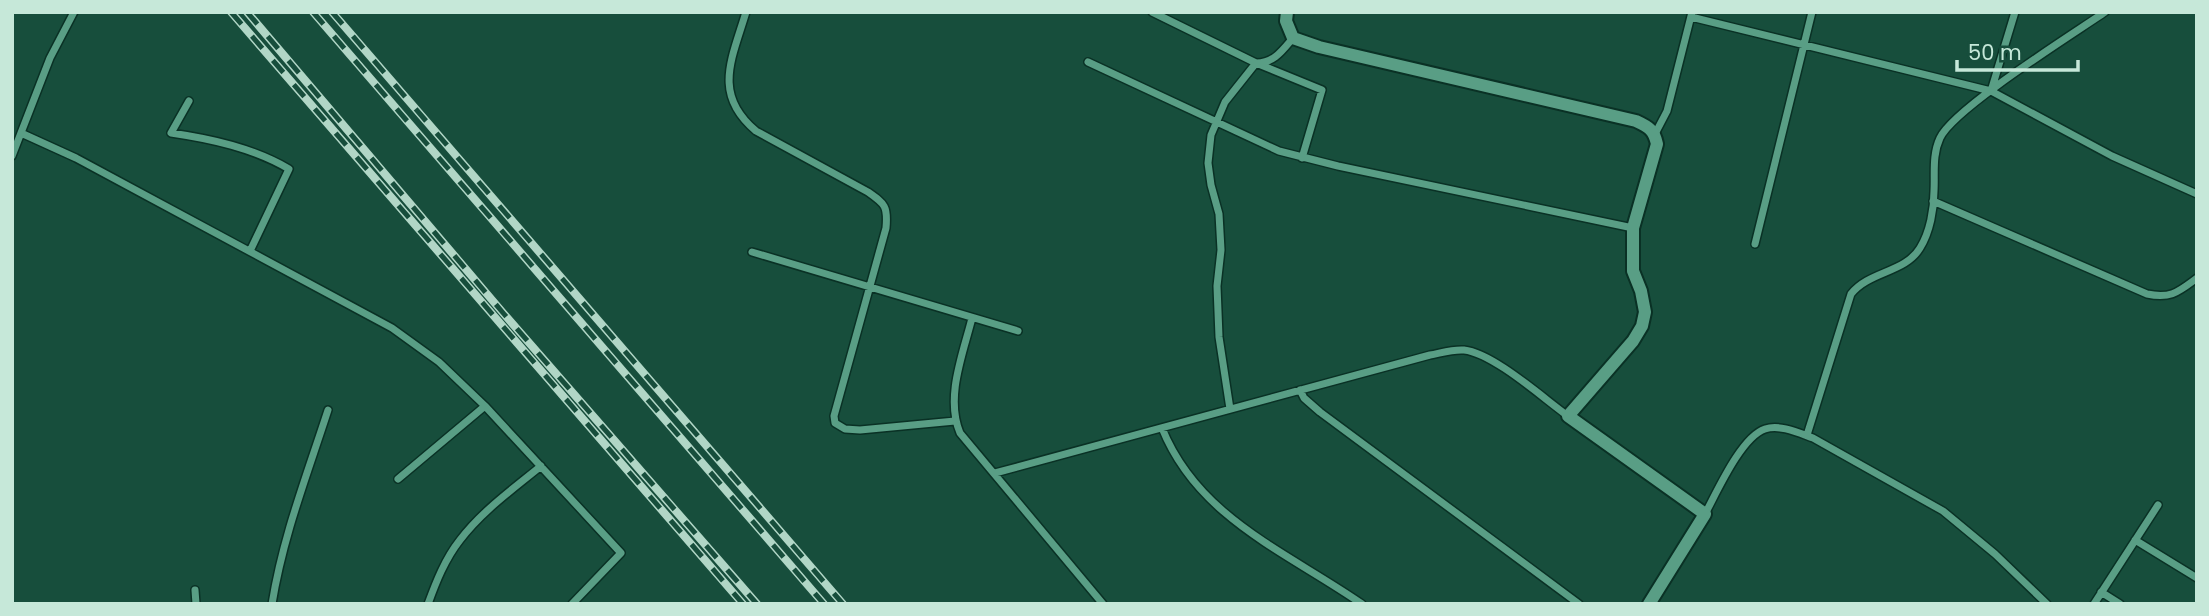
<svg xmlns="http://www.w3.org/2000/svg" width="2209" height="616" font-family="Poppins,sans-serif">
  <rect width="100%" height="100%" fill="#174e3c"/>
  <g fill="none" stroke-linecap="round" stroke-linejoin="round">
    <g stroke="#0a3125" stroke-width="10">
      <path id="minor" d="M746,12C732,59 712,94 756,131L868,192C885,204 888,206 886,228L834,416L835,423L845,429L860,430L955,421
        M1152,12L1256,63L1322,90L1302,158
        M1691,17L1991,91L2112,156L2197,194
        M1088,62L1279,151L1338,166L1633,228
        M1991,91L2015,12
        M189,101L171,133C212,139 253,148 289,169L250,251
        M21,133L76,158L392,328L439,362L485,406L621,553L572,604
        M1655,134L1667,111L1692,12
        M12,156L50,58L74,12
        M1933,201L2147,294C2171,299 2178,292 2197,278
        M1755,244L1812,12
        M752,252L1018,331
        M972,318C963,354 945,397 960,433L1103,604
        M1300,390L1304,398L1320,412L1579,604
        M1230,409L1219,337L1217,286L1221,250L1219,214L1211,185L1208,163L1211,135L1225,102L1256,63C1274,63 1282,51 1293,38
        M1162,428C1198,518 1287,552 1362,604
        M1807,435L1851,294C1869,271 1905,273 1920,248C1930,232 1934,209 1934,191C1935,173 1932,155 1940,138C1953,109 2073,34 2105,12
        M995,473L1430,355C1441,353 1453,349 1464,350C1493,353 1543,398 1568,416
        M398,479L485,406
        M1705,514C1717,492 1741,437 1765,429C1780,424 1799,433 1813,438L1943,511L1995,554L2047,604
        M2135,540L2197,578
        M195,590L196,604
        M2101,592L2120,604
        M272,604C283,536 307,475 328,410
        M428,604C436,582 445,559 460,540C482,511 513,489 541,466
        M2094,604L2158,505"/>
    </g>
    <g stroke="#0a3125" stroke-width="16">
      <path id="tertiary" d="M1287,12L1286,21L1293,38L1319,47L1636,121C1649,127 1654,130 1657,144L1633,228V271L1641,291L1645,312L1642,326L1633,341L1568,416L1705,514L1649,604"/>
    </g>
    <use href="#minor" stroke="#599e85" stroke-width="7"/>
    <use href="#tertiary" stroke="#599e85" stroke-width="12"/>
    <g stroke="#b1d6c6" stroke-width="8">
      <path id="rail" d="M231,12L743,604
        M247,12L504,314L757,604
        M313,12L824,604
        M332,12L843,604"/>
    </g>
    <use href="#rail" stroke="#174e3c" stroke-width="5" stroke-dasharray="16" stroke-linecap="butt"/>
  </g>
  <rect width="2209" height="616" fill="none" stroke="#c6e8d9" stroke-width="28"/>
  <path d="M1957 60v10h121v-10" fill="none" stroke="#c6e8d9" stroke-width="3.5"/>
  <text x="1968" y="60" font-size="21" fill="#c6e8d9" stroke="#174e3c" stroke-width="5" paint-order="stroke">50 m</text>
</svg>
